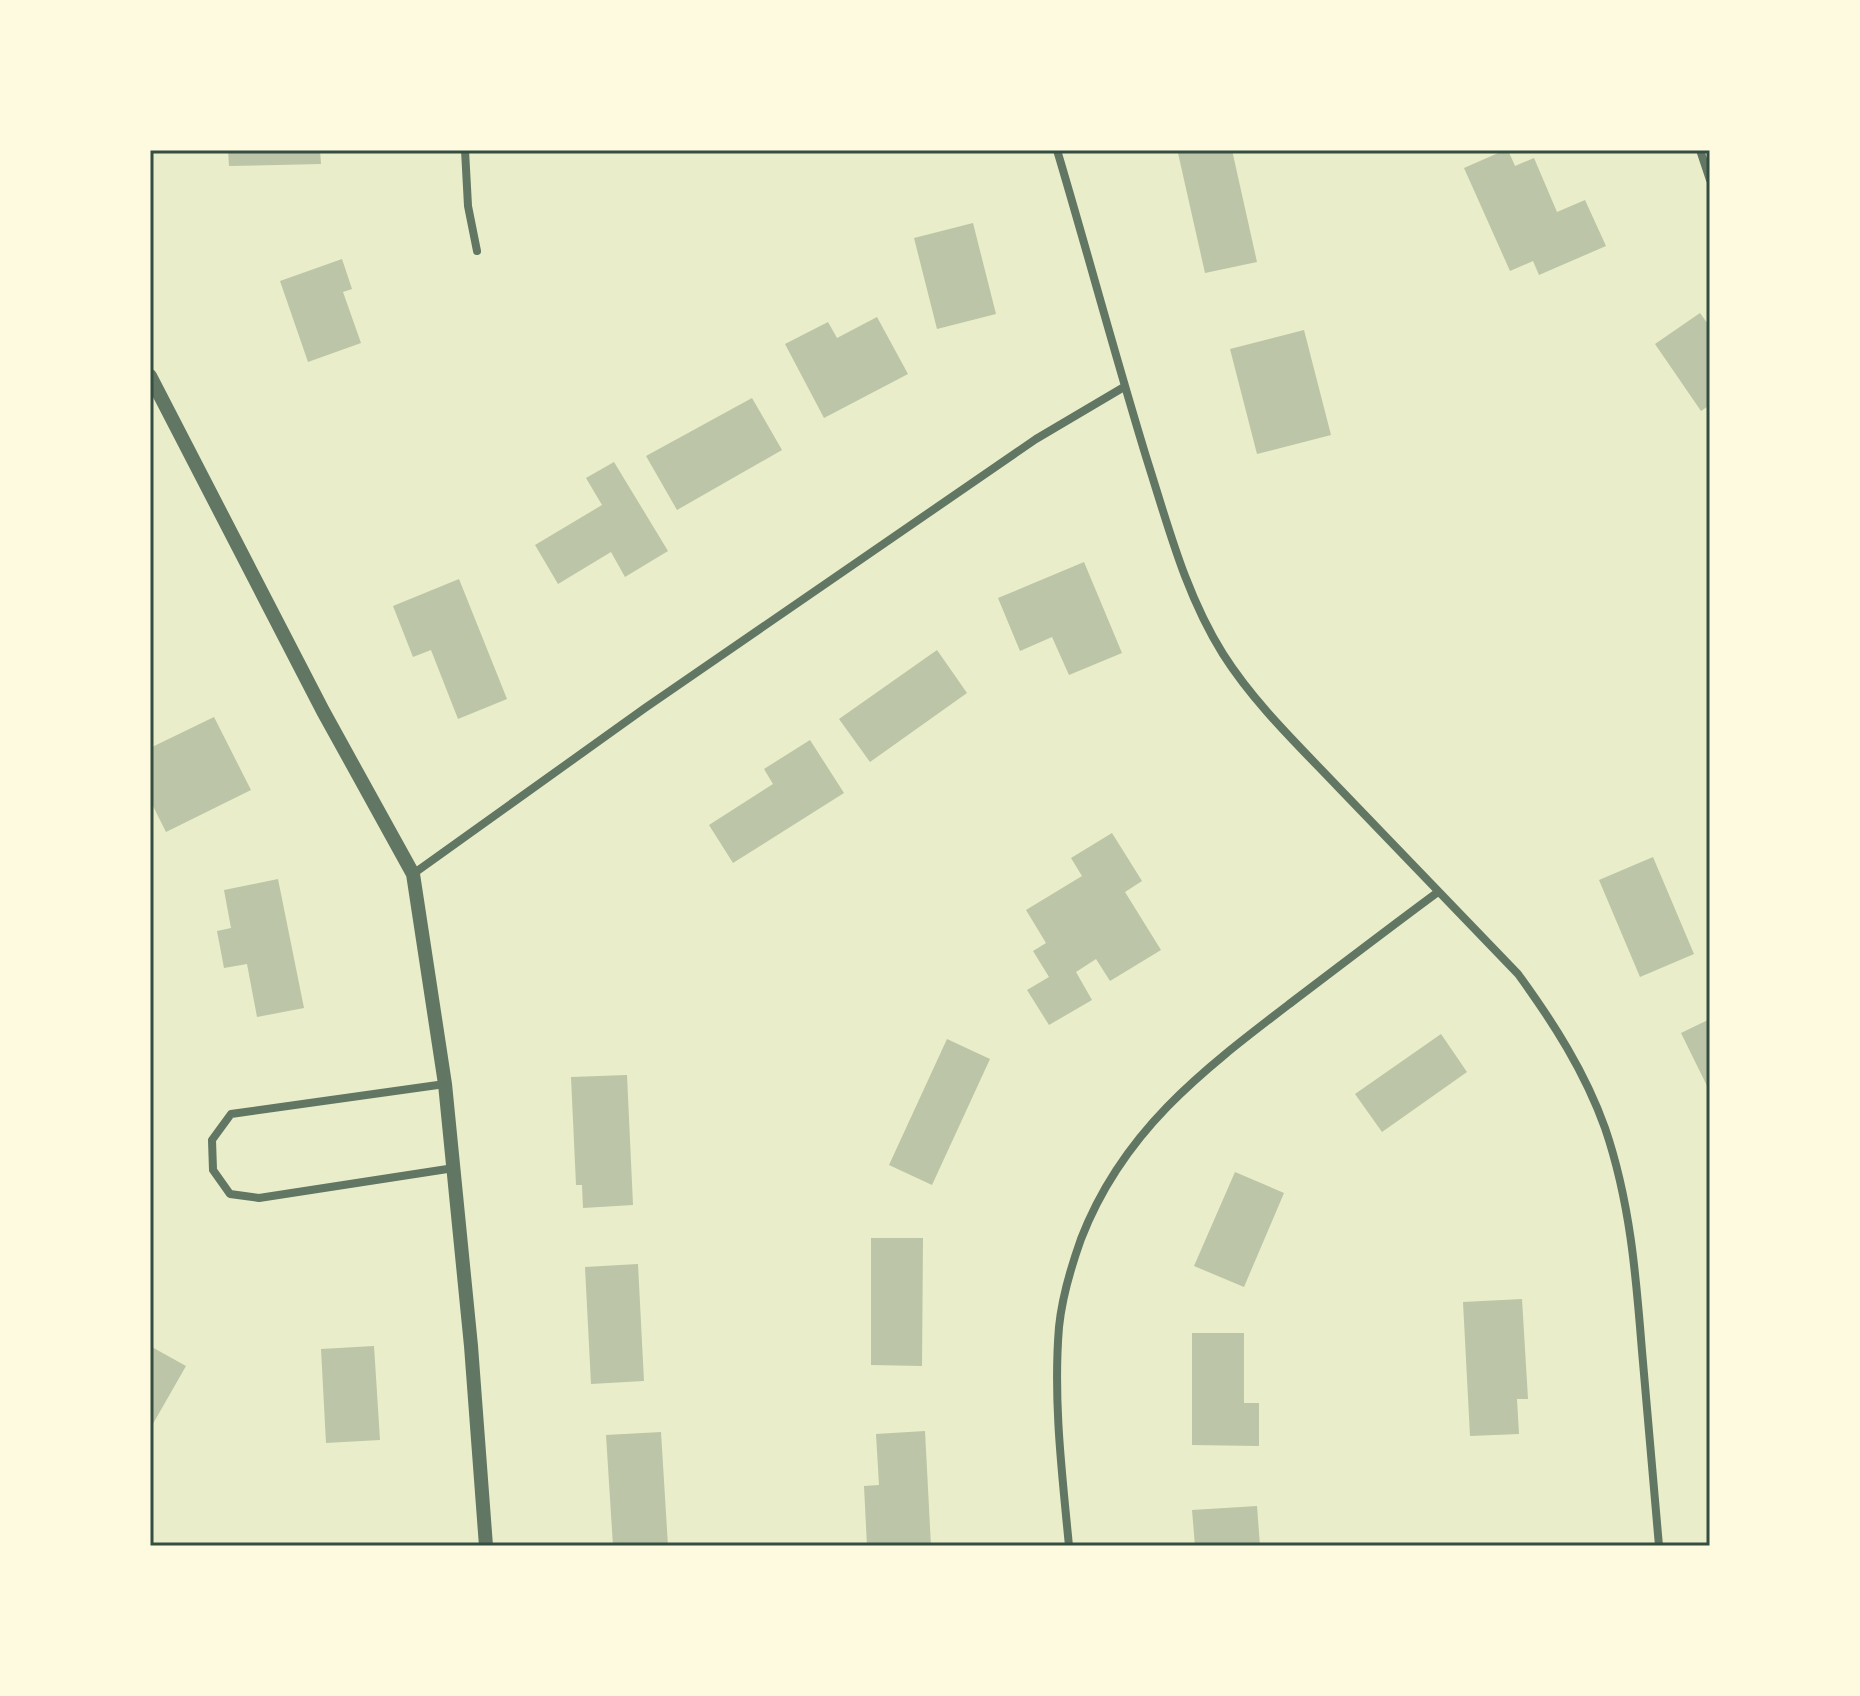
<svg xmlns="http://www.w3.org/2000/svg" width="1860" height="1696" font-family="Arial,sans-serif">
  <rect width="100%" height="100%" fill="#e9edc9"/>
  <path fill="#bcc5a7" d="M228,150H320L321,164L229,166Z
    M1192,150H1232L1257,262L1205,273L1178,153Z
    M1505,150H1508L1515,166L1534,158L1557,212L1585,200L1606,246L1539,275L1533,261L1510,271L1464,168Z
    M973,223L996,314L937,329L914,238Z
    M342,259L352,289L343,292L361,343L308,362L280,281Z
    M1700,313L1710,327V405L1701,411L1655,344Z
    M877,317L908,374L824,418L785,344L828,322L837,338Z
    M1304,330L1331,435L1257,454L1230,349Z
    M752,398L782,450L677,510L646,456Z
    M614,462L668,551L625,577L611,552L558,584L535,545L602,505L586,478Z
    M1084,562L1122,653L1069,675L1052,637L1020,651L998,598Z
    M459,579L507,699L458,719L431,650L413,657L393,606Z
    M937,650L967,693L870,762L839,719Z
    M214,717L251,790L166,832L150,800V748Z
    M810,740L844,793L733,863L709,825L773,784L764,769Z
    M1112,833L1142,881L1125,892L1161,950L1110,981L1096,959L1076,972L1092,1000L1049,1025L1027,990L1049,977L1033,951L1046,943L1026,910L1082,876L1071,858Z
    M1653,857L1694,954L1640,977L1599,880Z
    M278,879L304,1008L257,1017L247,964L224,968L217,931L231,928L224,890Z
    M1710,1019V1092L1681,1033Z
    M1441,1034L1467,1072L1382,1132L1355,1094Z
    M947,1039L990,1059L932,1185L889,1165Z
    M627,1075L633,1205L583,1208L582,1185H576L571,1077Z
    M1235,1172L1284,1193L1244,1287L1194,1266Z
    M871,1238H923L922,1366L871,1365Z
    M638,1264L644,1381L591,1384L585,1267Z
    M1522,1299L1528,1399H1517L1519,1434L1470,1436L1463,1302Z
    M1192,1333H1244V1403H1259V1446L1192,1445Z
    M150,1346L186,1366L150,1429Z
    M374,1346L380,1440L326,1443L321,1349Z
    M925,1431L931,1546H867L864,1486L879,1485L876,1434Z
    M661,1432L668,1546H613L606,1435Z
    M1257,1506L1260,1546H1195L1192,1510Z"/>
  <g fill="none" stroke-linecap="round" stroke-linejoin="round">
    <path stroke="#617663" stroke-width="8" d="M465,150L468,206L477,251
      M1057,150C1088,254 1116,359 1148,463C1169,529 1186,595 1223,654C1254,703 1298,745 1338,787C1398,849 1458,912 1518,974C1553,1022 1585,1072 1605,1128C1630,1201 1636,1275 1642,1351C1648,1416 1653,1481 1659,1546
      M1700,150L1710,180
      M413,874L645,708L1036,439L1124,387
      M445,1084L231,1114L212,1140L213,1170L230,1194L259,1198L454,1168
      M1069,1546C1062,1473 1053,1400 1059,1327C1062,1297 1071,1267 1081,1239C1123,1130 1203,1070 1292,1002C1341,965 1389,928 1438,892"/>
    <path stroke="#617663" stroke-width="14" d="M150,376L323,711L413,874L445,1084L471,1346L486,1546"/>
  </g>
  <rect width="1860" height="1696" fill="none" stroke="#fefae0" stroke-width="304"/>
  <rect x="152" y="152" width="1556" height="1392" fill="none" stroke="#344e41" stroke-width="3"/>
</svg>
